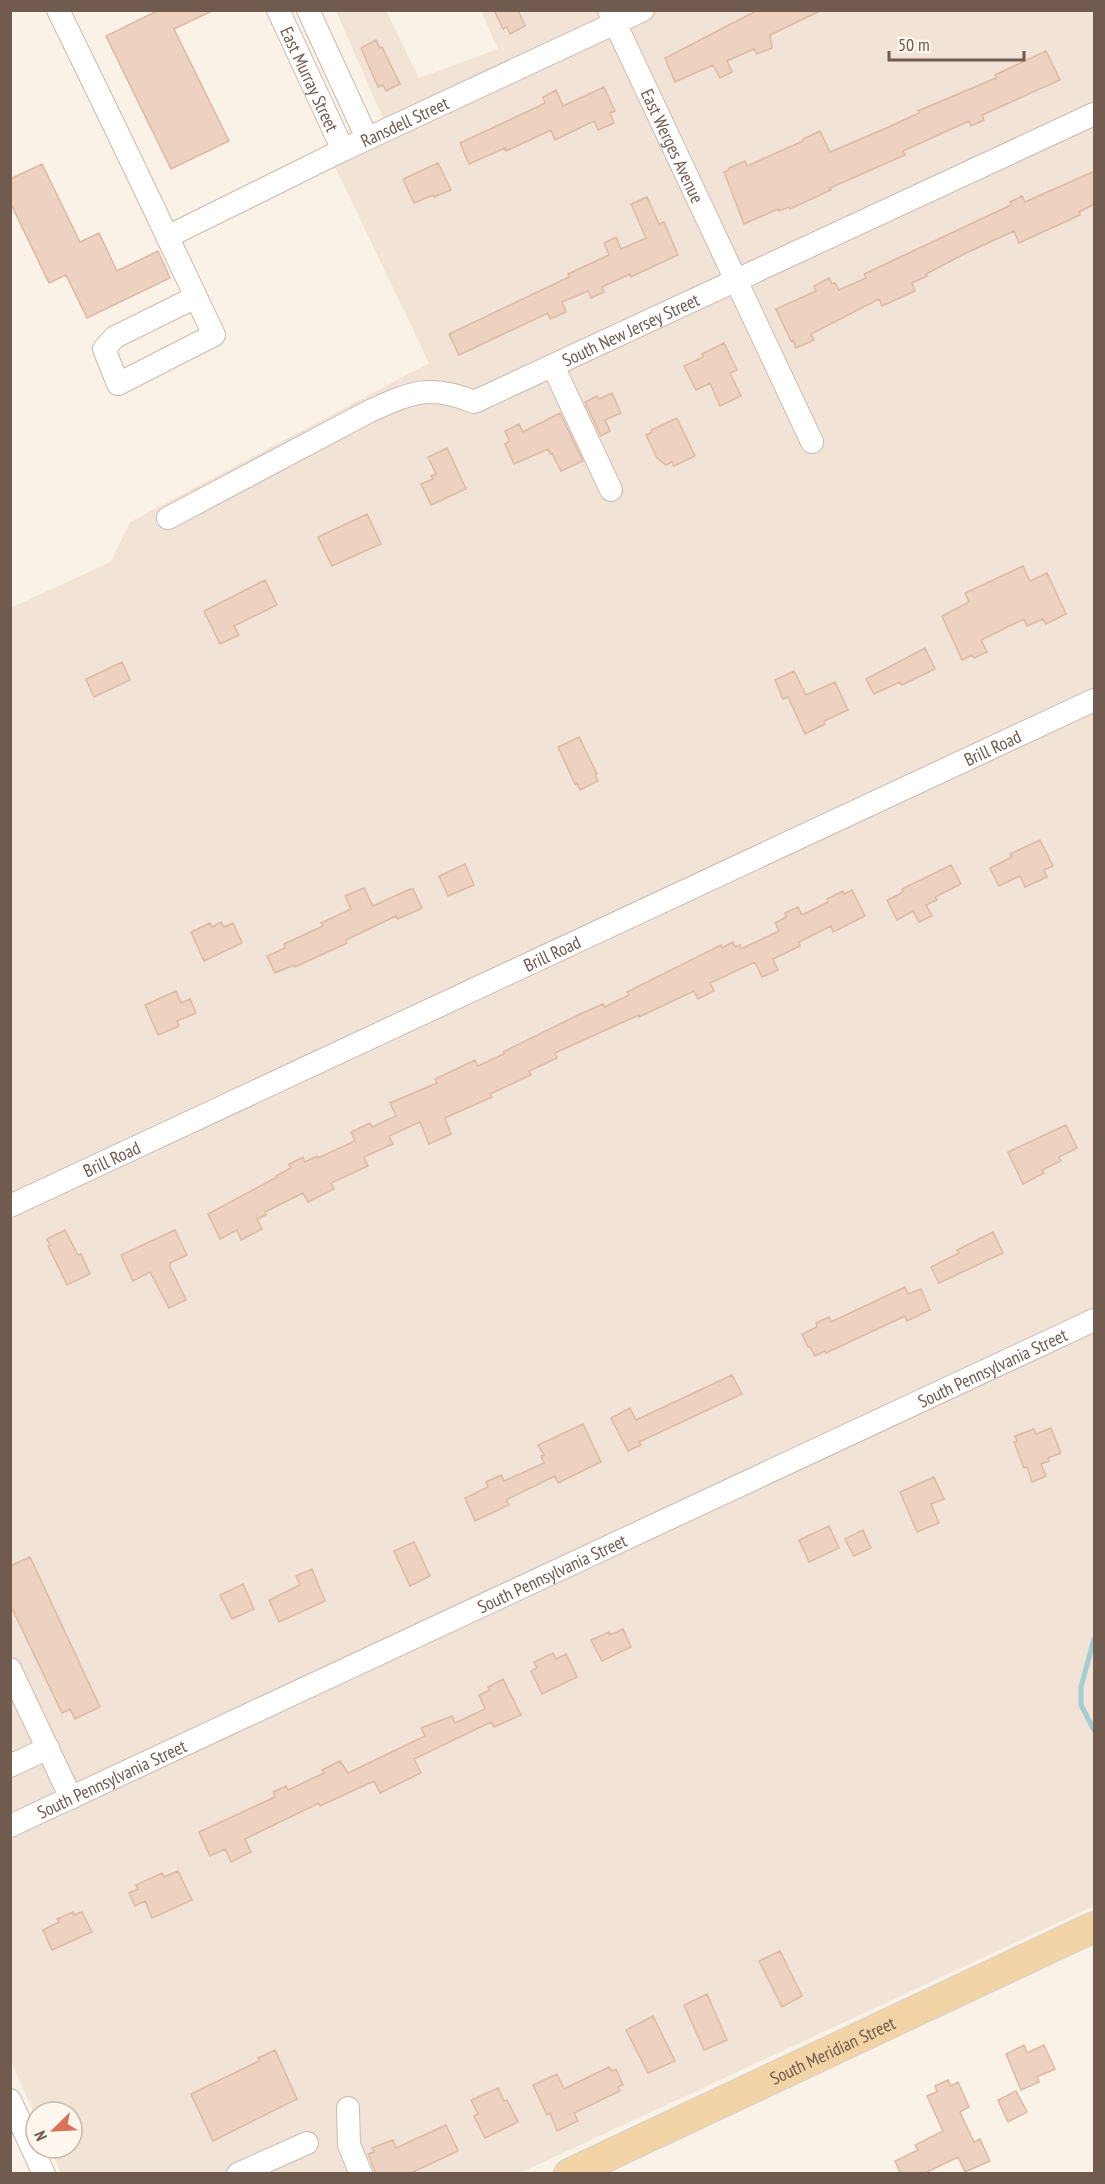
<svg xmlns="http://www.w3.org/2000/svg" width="1105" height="2184" font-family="'PT Sans Narrow',sans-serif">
  <rect width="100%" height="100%" fill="#faf2e7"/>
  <path fill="#f1e4d6" d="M336,11H386L419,78L498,49L481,11H1094V1906L520,2173H61L50,2148H72V2112H36V2117L10,2060V608L111,562L130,522L429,363L325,146L385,123Z"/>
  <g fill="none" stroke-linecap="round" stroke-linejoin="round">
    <path stroke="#a4ccd3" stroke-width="5" d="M1094,1639L1081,1687V1705L1094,1730"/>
  </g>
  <path fill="#edd2c1" stroke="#deb8a3" stroke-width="1.5" d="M159,10H214L174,29L229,141L171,169L106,36Z
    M494,10H518L525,26L510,34L507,27L503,29Z
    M758,10H822L770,35L772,48L757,54L754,49L727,61L732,72L720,78L713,65L675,82L665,58Z
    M376,40L380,48L382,47L400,84L386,91L383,85L378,87L361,48Z
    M1046,51L1060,80L982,115L984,120L971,126L969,121L903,151L905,155L830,188L831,190L790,209L789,207L779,211L778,209L744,224L724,172L729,170V168L745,161L747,166L803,141V139L820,131L830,152L882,130L919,113L918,111L996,78L995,75Z
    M604,87L615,111L610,113L614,123L598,130L594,121L555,140L551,130L506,151L505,148L469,164L460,143L539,106L545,103L543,97L556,90L563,106Z
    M438,163L451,190L434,197L433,195L414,203L403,179Z
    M42,164L80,242L99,233L117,271L158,251L170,278L87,318L66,275L49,283L10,202V179Z
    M1095,171V204L1079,212L1080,215L1019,243L1014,231L966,253L926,274L927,276L912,283L915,291L882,306L879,299L811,334L814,340L796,348L793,340L791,341L776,309L816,291L814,286L829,278L832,284L835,283L839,290L866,278L864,274L1011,205L1010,202L1022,196L1025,202Z
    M647,197L659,224L664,222L678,255L631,277L630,274L602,287L604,292L591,298L588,291L562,302L566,312L550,319L548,313L459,355L449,334L569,277L568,274L609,255L604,243L616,237L621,249L646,238L631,204Z
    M724,343L737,370L730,373L741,396L720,406L710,383L696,390L684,366L703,357L702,354Z
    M612,393L621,413L605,420L610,431L601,436L585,402L597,396L599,399Z
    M560,413L583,461L561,471L552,453L550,454L548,449L514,464L505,444L510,441L505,431L519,424L523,432Z
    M677,418L695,456L674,466L672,462L666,465L657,458L646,435L652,432L651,430Z
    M447,448L466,489L431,505L421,484L433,479L431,476L436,474L428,457Z
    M367,514L381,544L332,566L318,537Z
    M1023,566L1030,581L1047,573L1066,614L1046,624L1043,619L1027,626L1024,619L981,640L987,652L974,658L972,655L962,660L942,616L969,602L965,593Z
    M265,580L277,605L234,626L239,635L220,644L204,611Z
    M925,648L935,669L902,685L900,682L874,694L866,679Z
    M122,662L130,680L94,697L86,679Z
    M794,671L806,695L835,682L848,710L824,721L825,724L805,734L788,697L783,699L775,680Z
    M579,737L597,774L595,775L598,781L580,790L577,783L575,784L558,747Z
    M1040,840L1053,866L1044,870L1047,877L1025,887L1020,876L999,886L990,868L1012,857L1010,854Z
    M465,864L474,885L448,896L439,876Z
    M951,865L961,884L935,897L937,900L926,905L932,916L919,922L913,911L897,920L887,900L898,895L903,891L902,889Z
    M364,888L373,906L410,889H413L422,908L398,919L396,916L346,940L347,943L295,967L294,965L275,973L267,956L285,948L284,944L323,926L321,923L351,909L345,896Z
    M852,890L865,916L833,932L831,926L799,942L800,946L773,959L778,970L762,977L755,962L710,983L714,991L698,999L694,991L639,1017V1015L555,1053L557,1058L529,1071L531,1075L490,1094L492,1097L445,1118L451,1134L429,1144L420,1122L389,1136L393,1144L364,1157L368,1166L331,1183L334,1189L308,1202L303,1193L265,1212L266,1215L257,1219L262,1229L241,1240L237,1230L220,1239L208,1214L277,1177L276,1176L291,1168L289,1164L303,1157L305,1162L317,1156L318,1158L355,1141L351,1132L370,1123L372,1127L396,1116L390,1103L437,1083L435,1079L475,1060L478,1066L504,1054L503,1052L578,1015L603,1004L605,1007L629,995L627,992L721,945L722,948L733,942L735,947L740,945L741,949L779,931L775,923L786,917L785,913L798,907L802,915L828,902L827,899L843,891L844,894Z
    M221,922L224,927L233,923L242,943L204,961L191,932L210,923L212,927Z
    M176,991L181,1003L190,999L196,1013L177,1021L179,1026L158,1035L145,1005Z
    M1066,1125L1077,1148L1059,1157L1061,1161L1042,1170L1044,1173L1023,1184L1008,1152Z
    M65,1230L78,1255L81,1254L90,1274L67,1285L48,1246L50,1245L47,1239Z
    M175,1230L187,1255L170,1263V1267L186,1300L169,1308L150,1272L133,1281L121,1255Z
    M993,1232L1003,1253L939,1283L931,1267L959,1253L957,1250Z
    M905,1287L908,1294L921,1289L930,1310L907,1321L905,1316L826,1353L825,1351L815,1356L810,1347H808L802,1334L817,1327L816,1323L829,1317L831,1322Z
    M732,1375L742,1394L639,1442L641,1445L628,1451L611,1418L630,1408L636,1420Z
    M583,1424L601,1462L558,1483L555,1476L506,1500L509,1505L475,1521L465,1498L488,1487L486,1482L501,1475L504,1481L544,1463L541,1456L544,1455L538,1445Z
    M1051,1428L1061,1453L1048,1458L1049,1461L1041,1464L1046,1476L1032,1482L1027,1467L1024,1468L1014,1442L1017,1441L1015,1436L1034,1429L1036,1434Z
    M934,1477L944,1499L931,1504L939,1523L917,1532L900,1492Z
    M829,1526L839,1548L809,1562L799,1540Z
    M863,1530L871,1548L854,1556L845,1539Z
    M414,1542L430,1576L410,1586L394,1551Z
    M30,1557L100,1707L75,1719L70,1709L62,1713L10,1604V1566Z
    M312,1569L325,1601L279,1622L269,1600L300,1585L296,1576Z
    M243,1584L254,1609L232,1619L220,1595Z
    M623,1629L631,1647L602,1661L591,1640L609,1632L610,1635Z
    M553,1653L556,1659L566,1654L577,1677L542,1694L531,1671L537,1668L534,1662Z
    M503,1679L521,1715L494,1727L491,1722L414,1759L421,1773L380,1793L374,1781L320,1806L319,1803L245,1839L251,1852L231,1862L225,1849L210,1856L199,1832L275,1797L273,1792L286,1786L288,1790L324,1773L322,1770L340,1761L348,1773L425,1736L421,1728L452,1716L455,1723L485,1709L479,1695L490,1690L488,1687Z
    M178,1871L192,1900L152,1918L145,1901L135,1906L129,1893L138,1889L136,1885L162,1873L164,1877Z
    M73,1912L74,1915L82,1912L92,1932L52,1950L43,1930L59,1922L57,1919Z
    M780,1951L802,1996L782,2007L759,1961Z
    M707,1994L727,2040L704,2050L684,2005Z
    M653,2016L675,2061L648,2073L626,2030Z
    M1024,2045L1027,2053L1044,2045L1055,2069L1037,2077L1039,2082L1021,2090L1006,2054Z
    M275,2050L297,2099L213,2141L191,2094L259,2061L258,2058Z
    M609,2067L612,2071L616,2069L623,2085L618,2087L620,2091L574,2113L578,2121L557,2131L550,2113L547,2115L533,2085L557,2074L564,2089Z
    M948,2080L951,2086L958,2082L969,2107L960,2112L974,2142L980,2139L990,2161L965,2172L958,2157L923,2174H901L895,2161L918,2150L915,2145L943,2131L927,2096L937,2092L935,2086Z
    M498,2088L504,2101L507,2100L518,2122L485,2138L474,2116L478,2114L471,2100Z
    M1016,2091L1027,2112L1008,2122L998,2100Z
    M446,2125L458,2151L409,2174H376L368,2154L374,2152L372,2148L393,2140L396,2148Z"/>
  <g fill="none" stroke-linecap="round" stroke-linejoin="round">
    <g stroke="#cbbaae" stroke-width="24">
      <g id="minor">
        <path d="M58,10C111,118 163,227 214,335L118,384L104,349L115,337L196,297"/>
        <path id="s1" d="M278,10L343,150"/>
        <path d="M308,10L367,138"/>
        <path id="s2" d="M609,10L812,442"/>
        <path id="s3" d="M167,237L343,150L643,10"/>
        <path d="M553,366L611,490"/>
        <path id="s4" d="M168,518L368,412C410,393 429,383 474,402L1094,114"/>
        <path id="s5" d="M10,1206L1094,700"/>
        <path d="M10,1669L71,1798"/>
        <path d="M10,1766L48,1748"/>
        <path id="s6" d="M10,1826L1094,1320"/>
        <path d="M10,2100L44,2174"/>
        <path d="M348,2108L349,2145L361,2174"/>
        <path d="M238,2174L307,2143"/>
      </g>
    </g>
    <g stroke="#d7d1cd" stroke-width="32">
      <g id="major">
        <path id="s7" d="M569,2174L1094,1927"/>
      </g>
    </g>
    <use href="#minor" stroke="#fff" stroke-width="22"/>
    <use href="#major" stroke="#f2d4a6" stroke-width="30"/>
  </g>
  <g text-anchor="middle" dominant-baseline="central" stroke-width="4.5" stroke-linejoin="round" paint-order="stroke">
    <g font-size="18" fill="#715a4e" stroke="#fdf6ed">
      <text stroke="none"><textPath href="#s1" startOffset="76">East Murray Street</textPath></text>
      <text stroke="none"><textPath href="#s3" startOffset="264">Ransdell Street</textPath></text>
      <text stroke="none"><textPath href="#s2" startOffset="150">East Werges Avenue</textPath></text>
      <text stroke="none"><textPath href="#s4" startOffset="510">South New Jersey Street</textPath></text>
      <text stroke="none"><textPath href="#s5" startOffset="1084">Brill Road</textPath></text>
      <text stroke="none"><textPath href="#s5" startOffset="598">Brill Road</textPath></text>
      <text stroke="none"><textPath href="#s5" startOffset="112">Brill Road</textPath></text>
      <text stroke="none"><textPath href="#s6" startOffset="1084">South Pennsylvania Street</textPath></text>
      <text stroke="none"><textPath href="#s6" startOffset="598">South Pennsylvania Street</textPath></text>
      <text stroke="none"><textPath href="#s6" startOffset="112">South Pennsylvania Street</textPath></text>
      <text stroke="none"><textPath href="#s7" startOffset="291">South Meridian Street</textPath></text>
    </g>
  </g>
  <rect width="1105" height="2184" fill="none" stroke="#715a4e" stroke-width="24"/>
  <g transform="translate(54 2130) rotate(246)"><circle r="28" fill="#fdf6ed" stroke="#c5b8ad" stroke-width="1.5"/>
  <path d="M0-4.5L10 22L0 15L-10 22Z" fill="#d87258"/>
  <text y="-9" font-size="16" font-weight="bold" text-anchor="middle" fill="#715a4e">N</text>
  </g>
  <path d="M889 51v9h135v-9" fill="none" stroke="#715a4e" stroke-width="3"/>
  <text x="898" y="51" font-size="18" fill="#715a4e" stroke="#fdf6ed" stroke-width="4.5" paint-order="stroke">50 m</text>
</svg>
